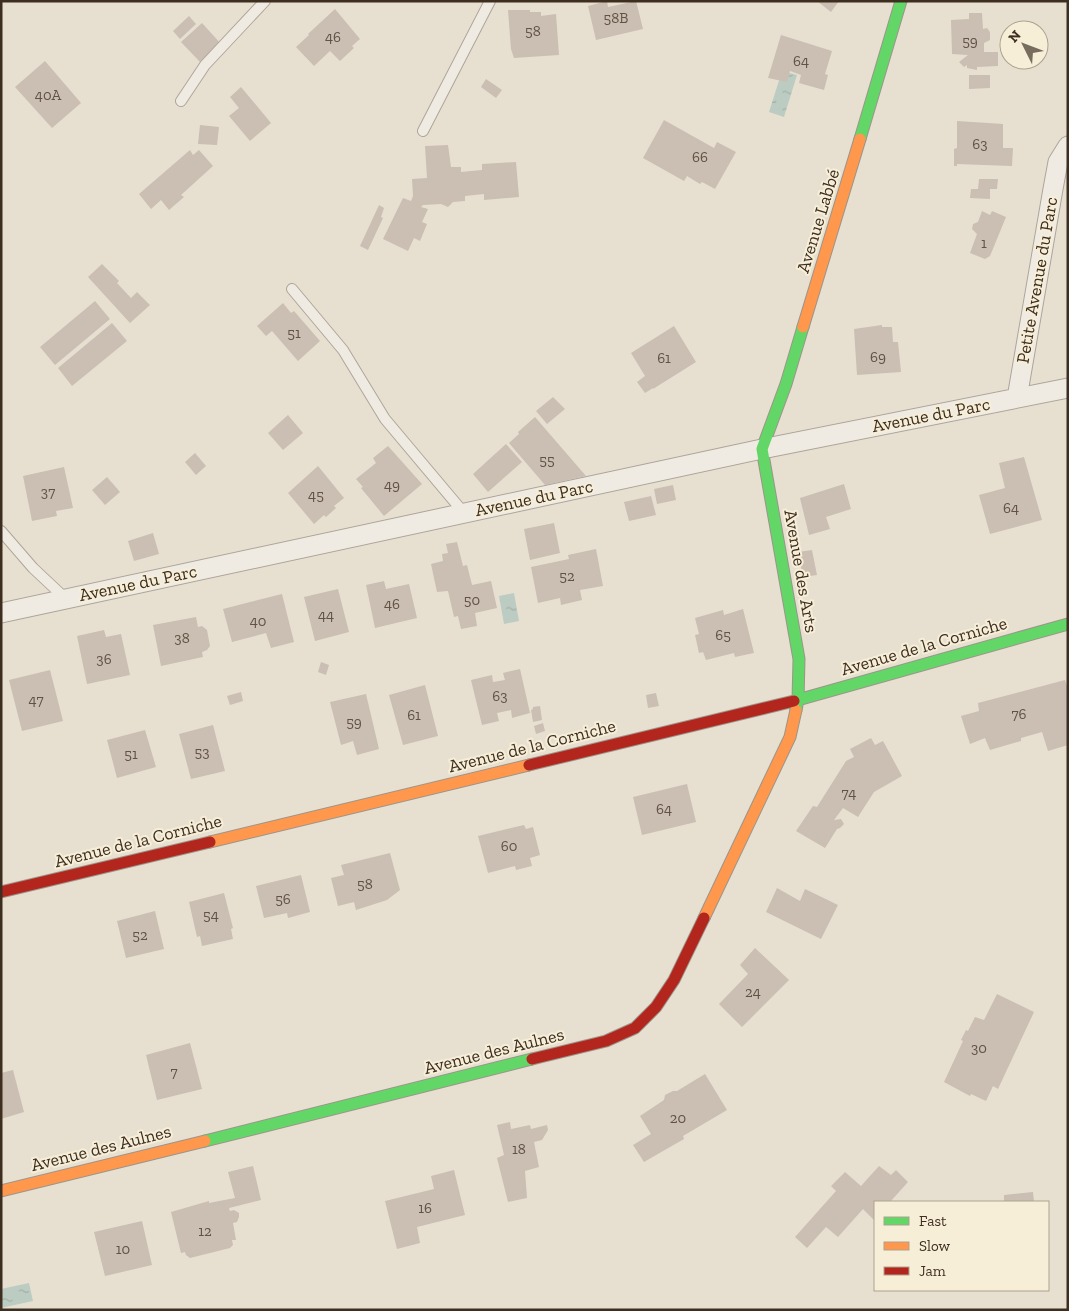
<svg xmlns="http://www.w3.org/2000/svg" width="1069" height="1311" font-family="'Zilla Slab',serif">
  <defs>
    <pattern id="water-ripples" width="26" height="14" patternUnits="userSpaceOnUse" patternTransform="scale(1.25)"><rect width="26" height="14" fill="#bcccc2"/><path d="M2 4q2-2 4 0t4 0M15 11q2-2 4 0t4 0" fill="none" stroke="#a2b0a6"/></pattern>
  </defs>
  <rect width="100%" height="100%" fill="#e7e0d1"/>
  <path fill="url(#water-ripples)" d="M782,71L797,75L784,117L769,112Z
    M514,593L519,621L504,624L499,596Z
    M29,1283L33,1301L1,1308V1289Z"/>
  <path fill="#cbbeb2" d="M607,1L608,7L636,1L643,29L596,40L588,6Z
    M817,1H839L831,12Z
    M335,9L360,39L352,46L354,48L340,61L330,51L314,66L296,47L309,35L308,34Z
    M508,10H530V12H541V16L556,14L559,55L514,58L511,49Z
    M969,13H982L983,29L987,28L990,32V40L984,43V52H998V66L977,67V70L967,68V65L964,67L959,62L968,55L952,54L951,20L969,19Z
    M189,16L196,24L180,39L173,31Z
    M202,23L221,44L200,62L181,42Z
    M781,35L832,51L825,74L828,75L824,90L799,83L801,75L790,71L787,82L768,78Z
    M45,61L81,103L52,128L15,87Z
    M969,75H990V88L969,89Z
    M486,79L502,90L496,98L481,87Z
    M241,87L271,123L250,141L229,116L239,108L230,97Z
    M664,120L714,148L717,142L736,152L715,189L702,182L700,184L687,176L684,181L643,158Z
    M957,121L1003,124V148H1013L1012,166L957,164V166H954V149L957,148Z
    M200,125L219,127L217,145L198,144Z
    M448,145L451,167H461V172L482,170V164L516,162L519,197L484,200V194L465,196V201L453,202L448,207L441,204L423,205L421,207L428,209L422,222L427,224L420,241L414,238L408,251L383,239L403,198L411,201L413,196L412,179L427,178L425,146Z
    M190,150L193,155L199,150L213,166L181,195L184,197L169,210L161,200L151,209L139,194Z
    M979,179H998L997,189H990V199L970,198L971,189H978Z
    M379,205L384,208L381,217L383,218L368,250L360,246Z
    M982,211L990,215L992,211L1006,217L990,256L985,259L970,253L977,234L972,229L973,224L978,222Z
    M102,264L119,281L117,283L131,298L137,292L150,305L130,323L88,277Z
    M95,301L110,319L55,365L40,347Z
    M283,303L291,313L294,311L320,341L298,361L272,331L266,336L257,326Z
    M112,323L127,341L72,386L58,368Z
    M882,325V327H892L893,342H898L901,372L857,375L854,329Z
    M674,326L696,362L653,389V388L645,393L637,382L645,376L631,353Z
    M553,397L565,409L547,424L536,411Z
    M288,415L303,433L283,450L268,433Z
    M535,417L586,476L545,485L509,443L519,434L518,432Z
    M506,444L522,462L488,492L473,474Z
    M388,446L422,484L384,516L361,488L363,487L356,479L376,463L373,458Z
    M195,453L206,466L196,475L185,462Z
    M1024,457L1042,520L990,534L979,495L1005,488L999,463Z
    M318,466L344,498L334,506L336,508L326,517L324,515L314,524L288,493Z
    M64,467L73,508L56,511L57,516L32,521L23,476Z
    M107,477L120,492L105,505L92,490Z
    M844,484L851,509L826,517L830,529L809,535L800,498Z
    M673,485L676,500L657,504L654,489Z
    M651,496L656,515L629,521L624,502Z
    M554,523L560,553L530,560L524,529Z
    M153,533L159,554L134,561L128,541Z
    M457,542L463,566L467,565L472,585L491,581L497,608L475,613L477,626L461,629L458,616L454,617L448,591L437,592L431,564L443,561L442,554L448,553L446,544Z
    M596,549L603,586L580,590L582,600L561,605L560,598L538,603L531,567L569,559L568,555Z
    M812,550L817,575L803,577L798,552Z
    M384,581L386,589L409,584L417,618L375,628L366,585Z
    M338,589L349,632L315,641L304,597Z
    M282,594L294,642L271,648L266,633L232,642L223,609Z
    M743,609L754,653L735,657L734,653L706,660L703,652L699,653L695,635L699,634L695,618L723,610L724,615Z
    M196,617L198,627L202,626L207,630L210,646L207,650L202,652L203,657L161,666L153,625Z
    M104,630L106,637L121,634L130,675L87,684L77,636Z
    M321,662L329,665L326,675L318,672Z
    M520,669L530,713L512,718L511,710L497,713L499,721L482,725L471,680L492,675L493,682L505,680L503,673Z
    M50,670L63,721L22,731L9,680Z
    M1065,680L1068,689V745L1048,751L1042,732L1021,738V741L990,750L985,738L970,744L961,716L979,711L978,703Z
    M425,685L438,736L403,745L389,695Z
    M241,692L243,701L230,705L227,696Z
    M656,693L659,706L648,708L646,695Z
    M366,694L379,749L357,755L353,741L341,745L330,702Z
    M540,706L542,720L533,722L531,710L533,709V707Z
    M543,723L545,731L536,734L534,726Z
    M213,725L225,771L191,779L179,734Z
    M145,730L156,767L117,778L107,740Z
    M871,738L875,745L883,741L902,776L874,792L858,817L843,808L834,820L841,819L844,824L840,828L837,829L825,848L796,831L813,806L817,807L846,761L854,757L850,749Z
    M687,784L696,822L642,835L633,797Z
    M524,825L526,829L533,827L540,855L530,858L532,866L516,870L515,866L488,873L478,836Z
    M390,853L400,890L387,900L356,910L354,902L338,906L331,878L344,875L341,865Z
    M301,875L310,912L288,918L287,913L264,918L256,886Z
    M777,888L800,901L805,889L838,905L821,939L766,912Z
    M224,893L233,928L231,929L233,939L202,946L200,936L197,937L189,902Z
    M155,911L164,949L126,958L117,921Z
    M755,948L789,980L742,1027L719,1004L748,974L740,965Z
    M997,994L1034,1012L998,1089L993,1086L986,1101L971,1094L970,1096L944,1082L963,1041L961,1040L966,1030L968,1031L975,1017L984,1020Z
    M190,1043L202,1089L157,1100L146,1055Z
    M13,1070L24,1112L1,1119V1073Z
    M705,1074L727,1110L683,1136L684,1139L644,1162L633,1145L651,1134L640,1116L664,1100L665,1095L673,1091H677Z
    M510,1122L511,1129L530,1125L531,1129L547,1125L548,1130L542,1140L534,1142L539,1167L525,1171L527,1198L508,1202L497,1158L504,1155L497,1125Z
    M253,1166L261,1200L229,1208L230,1211L234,1210L239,1213V1217L237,1222L233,1223L236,1240H232L233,1245L230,1248L190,1258L186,1255L185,1252L181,1253L171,1212L209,1201V1203L235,1198L228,1172Z
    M879,1166L891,1175L896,1170L908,1182L890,1202H875L874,1220L863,1209L838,1237L826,1227L807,1248L795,1237L836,1191L831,1186L845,1172L861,1186Z
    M454,1170L465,1215L417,1227L420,1243L397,1249L385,1201L434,1189L431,1176Z
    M1033,1192L1034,1202H1004V1195Z
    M142,1221L152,1265L105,1276L94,1232Z"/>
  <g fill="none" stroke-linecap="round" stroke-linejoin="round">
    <g stroke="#ada599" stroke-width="12">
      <path id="lane" d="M181,101L205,65L265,1
        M423,131L490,1
        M292,289L343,350L385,419L464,513
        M1,531L33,568L66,599"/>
    </g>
    <g stroke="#ada599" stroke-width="21">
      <path id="street" d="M1017,398L1053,189L1058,162L1068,146
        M1,613L762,449L1068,388"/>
    </g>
    <g stroke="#9c958a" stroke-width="13">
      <path id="fast" d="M860,139L901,1
        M794,701L1068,624
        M796,710L798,700L799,659L762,449L786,384L803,327
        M205,1141L532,1059"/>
    </g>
    <g stroke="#9c958a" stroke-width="13">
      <path id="slow" d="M803,327L860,139
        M210,842L529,765
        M704,918L790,737L796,710
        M1,1191L205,1141"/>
    </g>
    <g stroke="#9c958a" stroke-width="13">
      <path id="jam" d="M529,765L794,701
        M1,892L210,842
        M532,1059L606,1041L635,1028L656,1007L674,980L704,918"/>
    </g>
    <use href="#lane" stroke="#efebe3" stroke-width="10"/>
    <use href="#street" stroke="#efebe3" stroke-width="19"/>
    <use href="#fast" stroke="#63d668" stroke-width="11"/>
    <use href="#slow" stroke="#ff974d" stroke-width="11"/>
    <use href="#jam" stroke="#b3261e" stroke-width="11"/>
  </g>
  <g text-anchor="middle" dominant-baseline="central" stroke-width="4" stroke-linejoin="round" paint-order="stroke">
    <g font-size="15" fill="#605244">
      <text x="616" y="18">58B</text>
      <text x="533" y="31">58</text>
      <text x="333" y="37">46</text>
      <text x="970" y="41">59</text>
      <text x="801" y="61">64</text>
      <text x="48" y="95">40A</text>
      <text x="980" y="144">63</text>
      <text x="700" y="157">66</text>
      <text x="984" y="243">1</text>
      <text x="294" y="333">51</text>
      <text x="878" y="357">69</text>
      <text x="664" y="358">61</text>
      <text x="547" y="460">55</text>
      <text x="392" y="485">49</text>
      <text x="48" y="492">37</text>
      <text x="316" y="495">45</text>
      <text x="1011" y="508">64</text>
      <text x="567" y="576">52</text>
      <text x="472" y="600">50</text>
      <text x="392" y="604">46</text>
      <text x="326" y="615">44</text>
      <text x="258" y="621">40</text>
      <text x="723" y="635">65</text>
      <text x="182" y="638">38</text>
      <text x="104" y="659">36</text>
      <text x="500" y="696">63</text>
      <text x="36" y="700">47</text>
      <text x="1019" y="714">76</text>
      <text x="414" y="715">61</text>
      <text x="354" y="722">59</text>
      <text x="202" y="752">53</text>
      <text x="131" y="754">51</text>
      <text x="849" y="793">74</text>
      <text x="664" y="809">64</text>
      <text x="509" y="846">60</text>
      <text x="365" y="884">58</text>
      <text x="283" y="899">56</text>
      <text x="211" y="915">54</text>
      <text x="140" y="935">52</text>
      <text x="753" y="992">24</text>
      <text x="979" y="1048">30</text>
      <text x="174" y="1072">7</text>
      <text x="678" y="1118">20</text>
      <text x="519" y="1149">18</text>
      <text x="425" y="1208">16</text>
      <text x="205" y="1231">12</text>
      <text x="123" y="1249">10</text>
    </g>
    <g font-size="18" fill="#3d2e20" stroke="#f7eed8">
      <text transform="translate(818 221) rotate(-73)">Avenue Labbé</text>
      <text transform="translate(1037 280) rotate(-80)">Petite Avenue du Parc</text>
      <text transform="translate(931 415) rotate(-11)">Avenue du Parc</text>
      <text transform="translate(534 498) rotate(-12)">Avenue du Parc</text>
      <text transform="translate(801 571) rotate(80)">Avenue des Arts</text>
      <text transform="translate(138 583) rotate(-12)">Avenue du Parc</text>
      <text transform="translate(924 646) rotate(-16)">Avenue de la Corniche</text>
      <text transform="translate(532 746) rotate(-14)">Avenue de la Corniche</text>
      <text transform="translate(138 841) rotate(-14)">Avenue de la Corniche</text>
      <text transform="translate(494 1051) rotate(-14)">Avenue des Aulnes</text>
      <text transform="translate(101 1148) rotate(-14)">Avenue des Aulnes</text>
    </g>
  </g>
  <rect width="1069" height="1311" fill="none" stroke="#3d2e20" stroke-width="5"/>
  <rect x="874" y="1201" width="175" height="90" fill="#f7eed8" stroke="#ada18e"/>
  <rect x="884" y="1217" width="25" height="8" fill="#63d668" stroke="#ada18e"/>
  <text x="919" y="1226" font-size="15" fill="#3d2e20">Fast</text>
  <rect x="884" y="1242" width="25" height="8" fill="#ff974d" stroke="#ada18e"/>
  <text x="919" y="1251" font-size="15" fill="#3d2e20">Slow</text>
  <rect x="884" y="1267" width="25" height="8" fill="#b3261e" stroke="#ada18e"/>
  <text x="919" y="1276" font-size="15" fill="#3d2e20">Jam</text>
  <g transform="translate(1024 45) rotate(312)"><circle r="24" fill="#f7eed8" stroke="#ada18e"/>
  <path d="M0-4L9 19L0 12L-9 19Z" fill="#786c5e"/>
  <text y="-8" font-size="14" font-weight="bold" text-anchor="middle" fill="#3d2e20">N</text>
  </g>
</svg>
